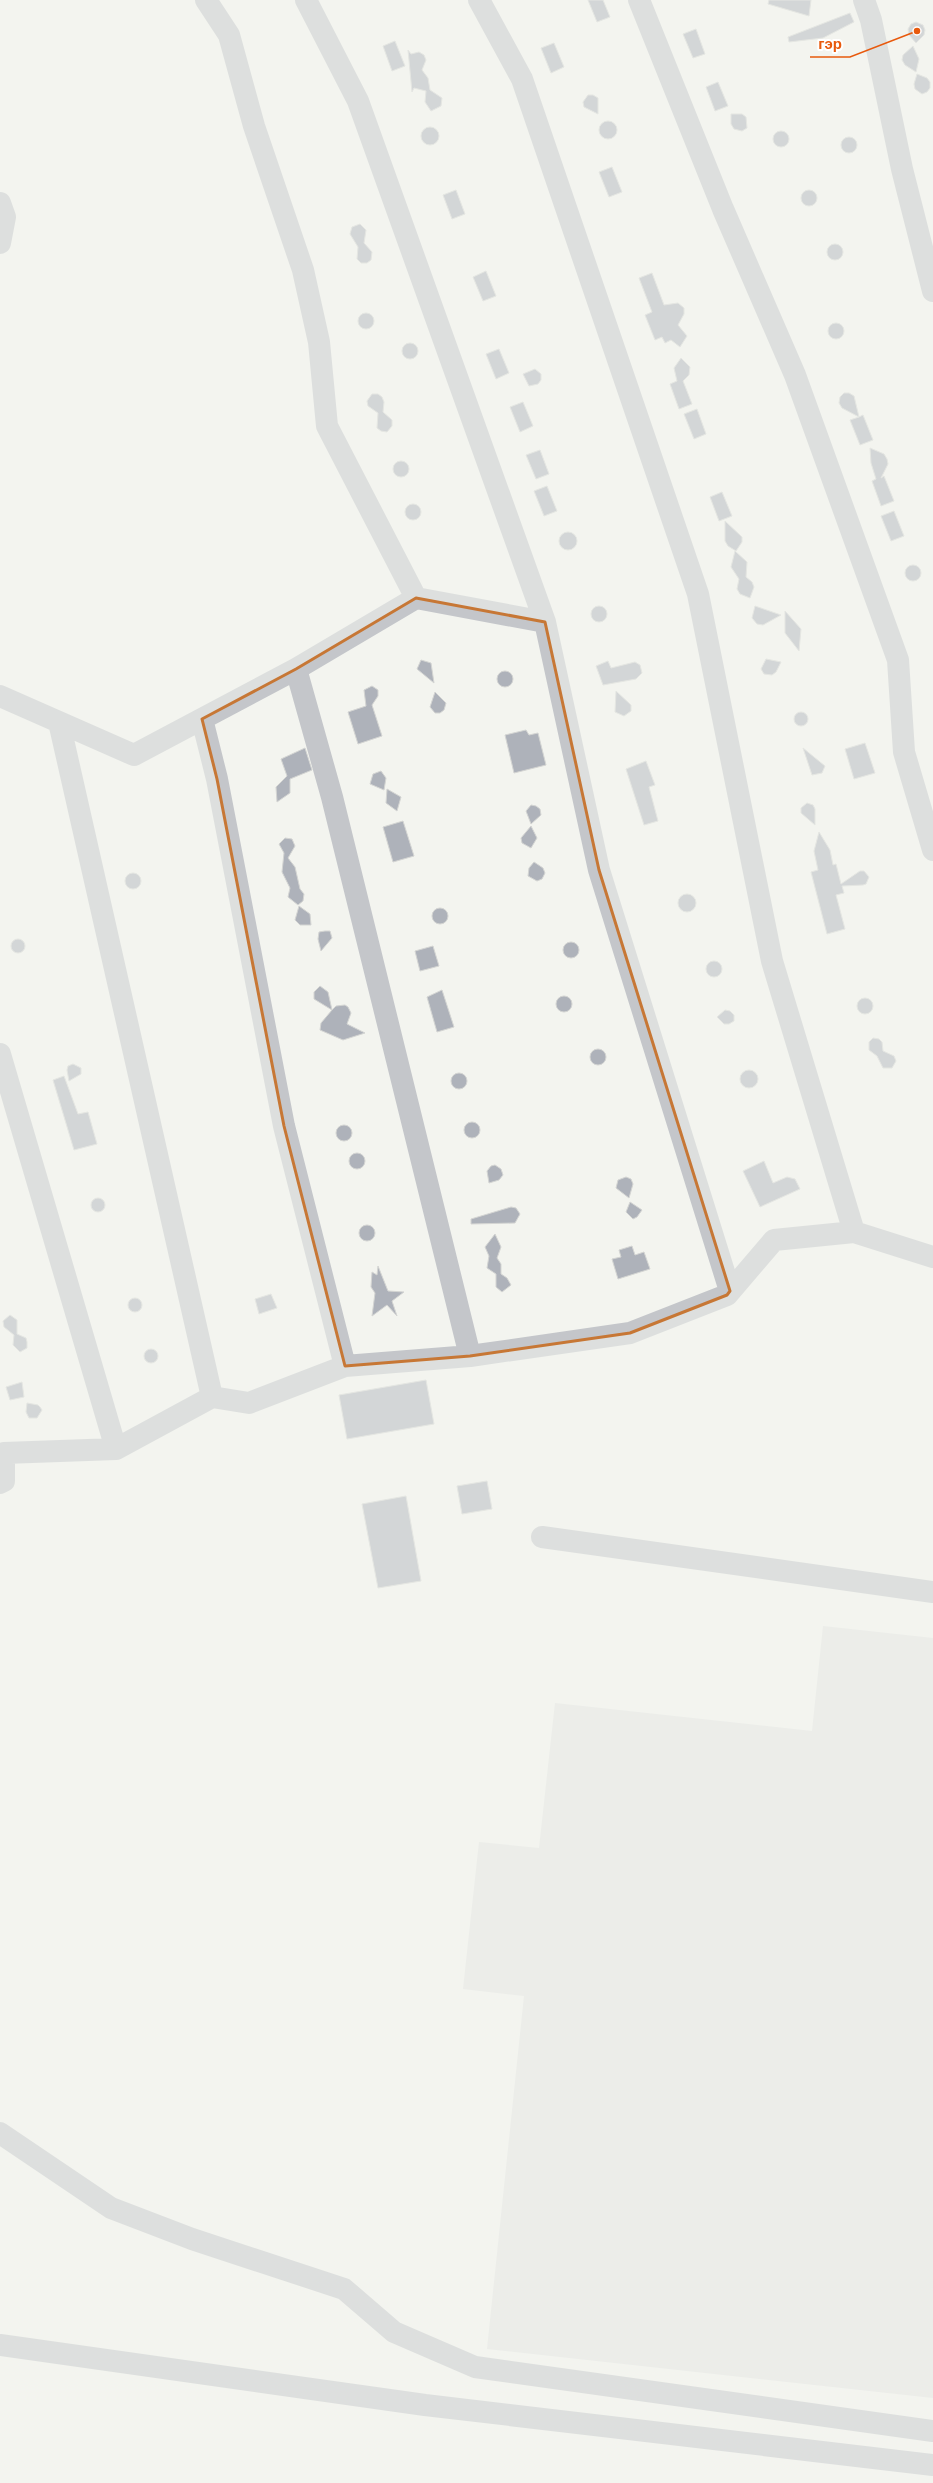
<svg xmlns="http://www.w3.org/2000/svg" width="933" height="2483" font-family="Helvetica,sans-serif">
  <rect width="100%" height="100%" fill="#f3f4ef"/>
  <path fill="#e4e4e3" d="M823,1626L933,1638V2398L487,2349L524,1996L463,1989L479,1842L539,1848L555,1703L812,1731Z"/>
  <path fill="#aeb2ba" stroke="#d4d5d3" d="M588,0H603L610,17L597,22Z
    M769,0H811L809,16L768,4Z
    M850,13L854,22L823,38L789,42L788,37Z
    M916,22L923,25L925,30L924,35L916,43L909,35L908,29L911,24Z
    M696,29L705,54L693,58L683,34Z
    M395,41L405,66L392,71L383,46Z
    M554,43L564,67L551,73L541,48Z
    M913,46L919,59L916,72L905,65L902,60L903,55Z
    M408,50L411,54L419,52L424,55L426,60L422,70L428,78L430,90L442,98L441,106L431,111L425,102L426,91L414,88L412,92Z
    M917,74L927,78L930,82V88L927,92L922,94L915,89L914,84Z
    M718,82L728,106L715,111L706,87Z
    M588,95H593L598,98V114L584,107L583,102Z
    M731,114H742L746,117L747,128L742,131L734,129L731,124Z
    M599 130a9 9 0 1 1 18 0a9 9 0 1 1-18 0Z
    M421 136a9 9 0 1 1 18 0a9 9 0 1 1-18 0Z
    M773 139a8 8 0 1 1 16 0a8 8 0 1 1-16 0Z
    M841 145a8 8 0 1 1 16 0a8 8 0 1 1-16 0Z
    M612,167L622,192L609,197L599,172Z
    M801 198a8 8 0 1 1 16 0a8 8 0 1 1-16 0Z
    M456,190L465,214L452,219L443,195Z
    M360,224L366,230L364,243L372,252L371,260L367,263H361L357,259L358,247L350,234L352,227Z
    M827 252a8 8 0 1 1 16 0a8 8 0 1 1-16 0Z
    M486,271L496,296L483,301L473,277Z
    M652,273L664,305L678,303L684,308V314L678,325L687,336L680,347L671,340L665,343L662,337L655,340L645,315L652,312L639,278Z
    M358 321a8 8 0 1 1 16 0a8 8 0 1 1-16 0Z
    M828 331a8 8 0 1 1 16 0a8 8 0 1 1-16 0Z
    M402 351a8 8 0 1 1 16 0a8 8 0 1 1-16 0Z
    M499,349L509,373L496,379L486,354Z
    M681,358L690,367L689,375L683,381L692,404L679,409L670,384L677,381L674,368Z
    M535,369L541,374V380L538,384L529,386L523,374Z
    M844,393H849L854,396L859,417L863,415L873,440L860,445L850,420L859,417L842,408L839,403L840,397Z
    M372,394H378L382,397L384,402L383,412L392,420V426L387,432L381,431L377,428L378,413L368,406L367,401Z
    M523,402L533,426L520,432L510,407Z
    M697,409L706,434L694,439L684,414Z
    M870,448L884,454L887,459L888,464L881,478L884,476L894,501L881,506L872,481L876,479L871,463Z
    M540,450L549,474L536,479L526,455Z
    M393 469a8 8 0 1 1 16 0a8 8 0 1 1-16 0Z
    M547,486L557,511L544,516L534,491Z
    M722,492L732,516L719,521L710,497Z
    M405 512a8 8 0 1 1 16 0a8 8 0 1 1-16 0Z
    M894,511L904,536L891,541L881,516Z
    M725,521L742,537V542L736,551L728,546L725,541Z
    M559 541a9 9 0 1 1 18 0a9 9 0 1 1-18 0Z
    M735,551L747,562L746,577L752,582L754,587L750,598L740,594L737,589L739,579L731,567Z
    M905 573a8 8 0 1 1 16 0a8 8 0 1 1-16 0Z
    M591 614a8 8 0 1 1 16 0a8 8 0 1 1-16 0Z
    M755,606L781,615L763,625L757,624L752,618Z
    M785,611L801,629L799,651L785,633Z
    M766,659L781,662L776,672L772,675L764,674L761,669Z
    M421,660L431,663L434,683L417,669Z
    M608,661L611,668L635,662L640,665L642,673L636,679L603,685L596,666Z
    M497 679a8 8 0 1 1 16 0a8 8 0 1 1-16 0Z
    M372,686L378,690V696L372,705L382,736L358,744L348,712L366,706L364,690Z
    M616,691L631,705V711L624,716L615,712Z
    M435,692L446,703L444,710L440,713H435L430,707Z
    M794 719a7 7 0 1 1 14 0a7 7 0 1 1-14 0Z
    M526,730L529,735L538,733L546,765L514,773L505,735Z
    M865,743L875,773L854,779L845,749Z
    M305,748L312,770L290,779V793L277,802L276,787L287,776L281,759Z
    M803,748L825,766L822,773L812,775Z
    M646,761L655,785L649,787L658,821L644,825L626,769Z
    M381,771L386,778L384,790L370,784L373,774Z
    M387,789L401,797L397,811L386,803Z
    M807,803L813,805L815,809V825L801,813V808Z
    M536,806L540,809L541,815L531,824L526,811L531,805Z
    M403,821L414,856L393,862L383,827Z
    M531,826L537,838L531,848L522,843L521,838Z
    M819,832L830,850L833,865L836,864L841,884L860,871H864L869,877L866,884L863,885L842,886L844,893L836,895L845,929L827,934L811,872L818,870L814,851Z
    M285,838L292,839L295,846L288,858L295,867L300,889L304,894L303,901L298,905L288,897L290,888L282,872L284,853L279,844Z
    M534,862L543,868L545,873L542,879L537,881L528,876L529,868Z
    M125 881a8 8 0 1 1 16 0a8 8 0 1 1-16 0Z
    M678 903a9 9 0 1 1 18 0a9 9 0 1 1-18 0Z
    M299,906L310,914L311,925H300L295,920Z
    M432 916a8 8 0 1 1 16 0a8 8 0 1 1-16 0Z
    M325,931H330L332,938L321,951L318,939L319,932Z
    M11 946a7 7 0 1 1 14 0a7 7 0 1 1-14 0Z
    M563 950a8 8 0 1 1 16 0a8 8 0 1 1-16 0Z
    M433,946L439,966L420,971L415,951Z
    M706 969a8 8 0 1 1 16 0a8 8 0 1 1-16 0Z
    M320,986L328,992L332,1010L336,1006L345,1005L348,1007L351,1013L347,1024L365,1033L343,1040L320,1030L321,1023L332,1010L314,999V992Z
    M442,990L454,1027L437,1032L427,997Z
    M556 1004a8 8 0 1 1 16 0a8 8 0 1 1-16 0Z
    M857 1006a8 8 0 1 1 16 0a8 8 0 1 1-16 0Z
    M725,1010L730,1011L734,1015V1021L729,1024H724L717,1017Z
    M873,1038L879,1039L882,1042L883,1051L894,1056L896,1061L892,1068H883L877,1056L869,1050V1042Z
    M590 1057a8 8 0 1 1 16 0a8 8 0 1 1-16 0Z
    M73,1064L81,1068V1074L69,1081L67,1070L68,1066Z
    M740 1079a9 9 0 1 1 18 0a9 9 0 1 1-18 0Z
    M451 1081a8 8 0 1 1 16 0a8 8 0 1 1-16 0Z
    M64,1076L78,1114L88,1112L97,1144L74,1150L53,1080Z
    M464 1130a8 8 0 1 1 16 0a8 8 0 1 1-16 0Z
    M336 1133a8 8 0 1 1 16 0a8 8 0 1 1-16 0Z
    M349 1161a8 8 0 1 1 16 0a8 8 0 1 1-16 0Z
    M764,1161L773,1183L787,1177L795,1179L800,1189L760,1207L743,1171Z
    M495,1165L501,1169L503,1175L499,1180L489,1183L487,1171L491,1166Z
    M626,1177L631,1179L633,1184L629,1198L616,1188L618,1180Z
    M91 1205a7 7 0 1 1 14 0a7 7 0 1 1-14 0Z
    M630,1202L642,1210L637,1217L633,1219L626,1212Z
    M511,1207L516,1208L520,1214L515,1223L471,1224V1219Z
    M359 1233a8 8 0 1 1 16 0a8 8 0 1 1-16 0Z
    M495,1234L501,1247L497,1258L501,1264V1274L507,1278L511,1285L502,1292L496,1287V1274L487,1268L489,1256L485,1247Z
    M632,1246L635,1255L644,1252L650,1269L618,1279L612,1259L621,1257L619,1250Z
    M378,1266L388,1291L404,1292L392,1301L397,1316L387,1305L372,1316L375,1293L371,1287L372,1272L377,1275Z
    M271,1294L277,1308L259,1314L255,1299Z
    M128 1305a7 7 0 1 1 14 0a7 7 0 1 1-14 0Z
    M10,1315L17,1320V1334L26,1338L27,1342V1348L20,1352L13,1345L14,1335L4,1327L3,1321Z
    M144 1356a7 7 0 1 1 14 0a7 7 0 1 1-14 0Z
    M426,1380L434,1424L347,1439L339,1395Z
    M22,1382L24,1397L10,1400L6,1387Z
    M27,1403L38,1405L40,1407L42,1410L37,1418H29L26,1412Z
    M487,1481L492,1509L462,1514L457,1486Z
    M406,1496L421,1581L378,1588L362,1504Z"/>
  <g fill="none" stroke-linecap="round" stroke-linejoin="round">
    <path stroke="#c4c6ca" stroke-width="22" d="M206,0L229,35L254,126L303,270L319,342L327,426L416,598
      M306,0L358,101L545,622L599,870L730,1291
      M479,0L522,79L698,594L772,961L854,1232
      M639,0L723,209L795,375L898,660L904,752L933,850
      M864,0L871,20L902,169L933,291
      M0,203L5,217L0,243
      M296,669L332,797L470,1356
      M0,696L134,755L296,669L416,598L545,622
      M202,719L217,779L284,1126L345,1366
      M59,722L212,1397
      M0,1054L116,1449
      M0,1483L4,1481V1453L116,1449L212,1397L249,1403L345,1366L470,1356L630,1333L727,1295L774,1240L854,1232L933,1257
      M542,1537L933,1592
      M0,2133L111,2208L192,2239L344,2289L394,2332L475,2367L933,2431
      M0,2345L425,2405L933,2465"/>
  </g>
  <path d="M0 0H933V2483H0ZM416,598L545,622L599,870L730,1291L727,1295L630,1333L470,1356L345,1366L284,1126L217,779L202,719L296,669Z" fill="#f3f4ef" fill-opacity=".55" fill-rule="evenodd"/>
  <path fill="none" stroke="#c77735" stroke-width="3" stroke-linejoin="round" d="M416,598L545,622L599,870L730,1291L727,1295L630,1333L470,1356L345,1366L284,1126L217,779L202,719L296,669Z"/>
  <path fill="none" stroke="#e8590c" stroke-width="1.5" d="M917 31L850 57H810"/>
  <circle fill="#e8590c" stroke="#fff" stroke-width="1.5" cx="917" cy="31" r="4"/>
  <g font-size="15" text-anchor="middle" font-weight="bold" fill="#e8590c" stroke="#fff" stroke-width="4" stroke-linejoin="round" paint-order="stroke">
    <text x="830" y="49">гэр</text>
  </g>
</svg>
